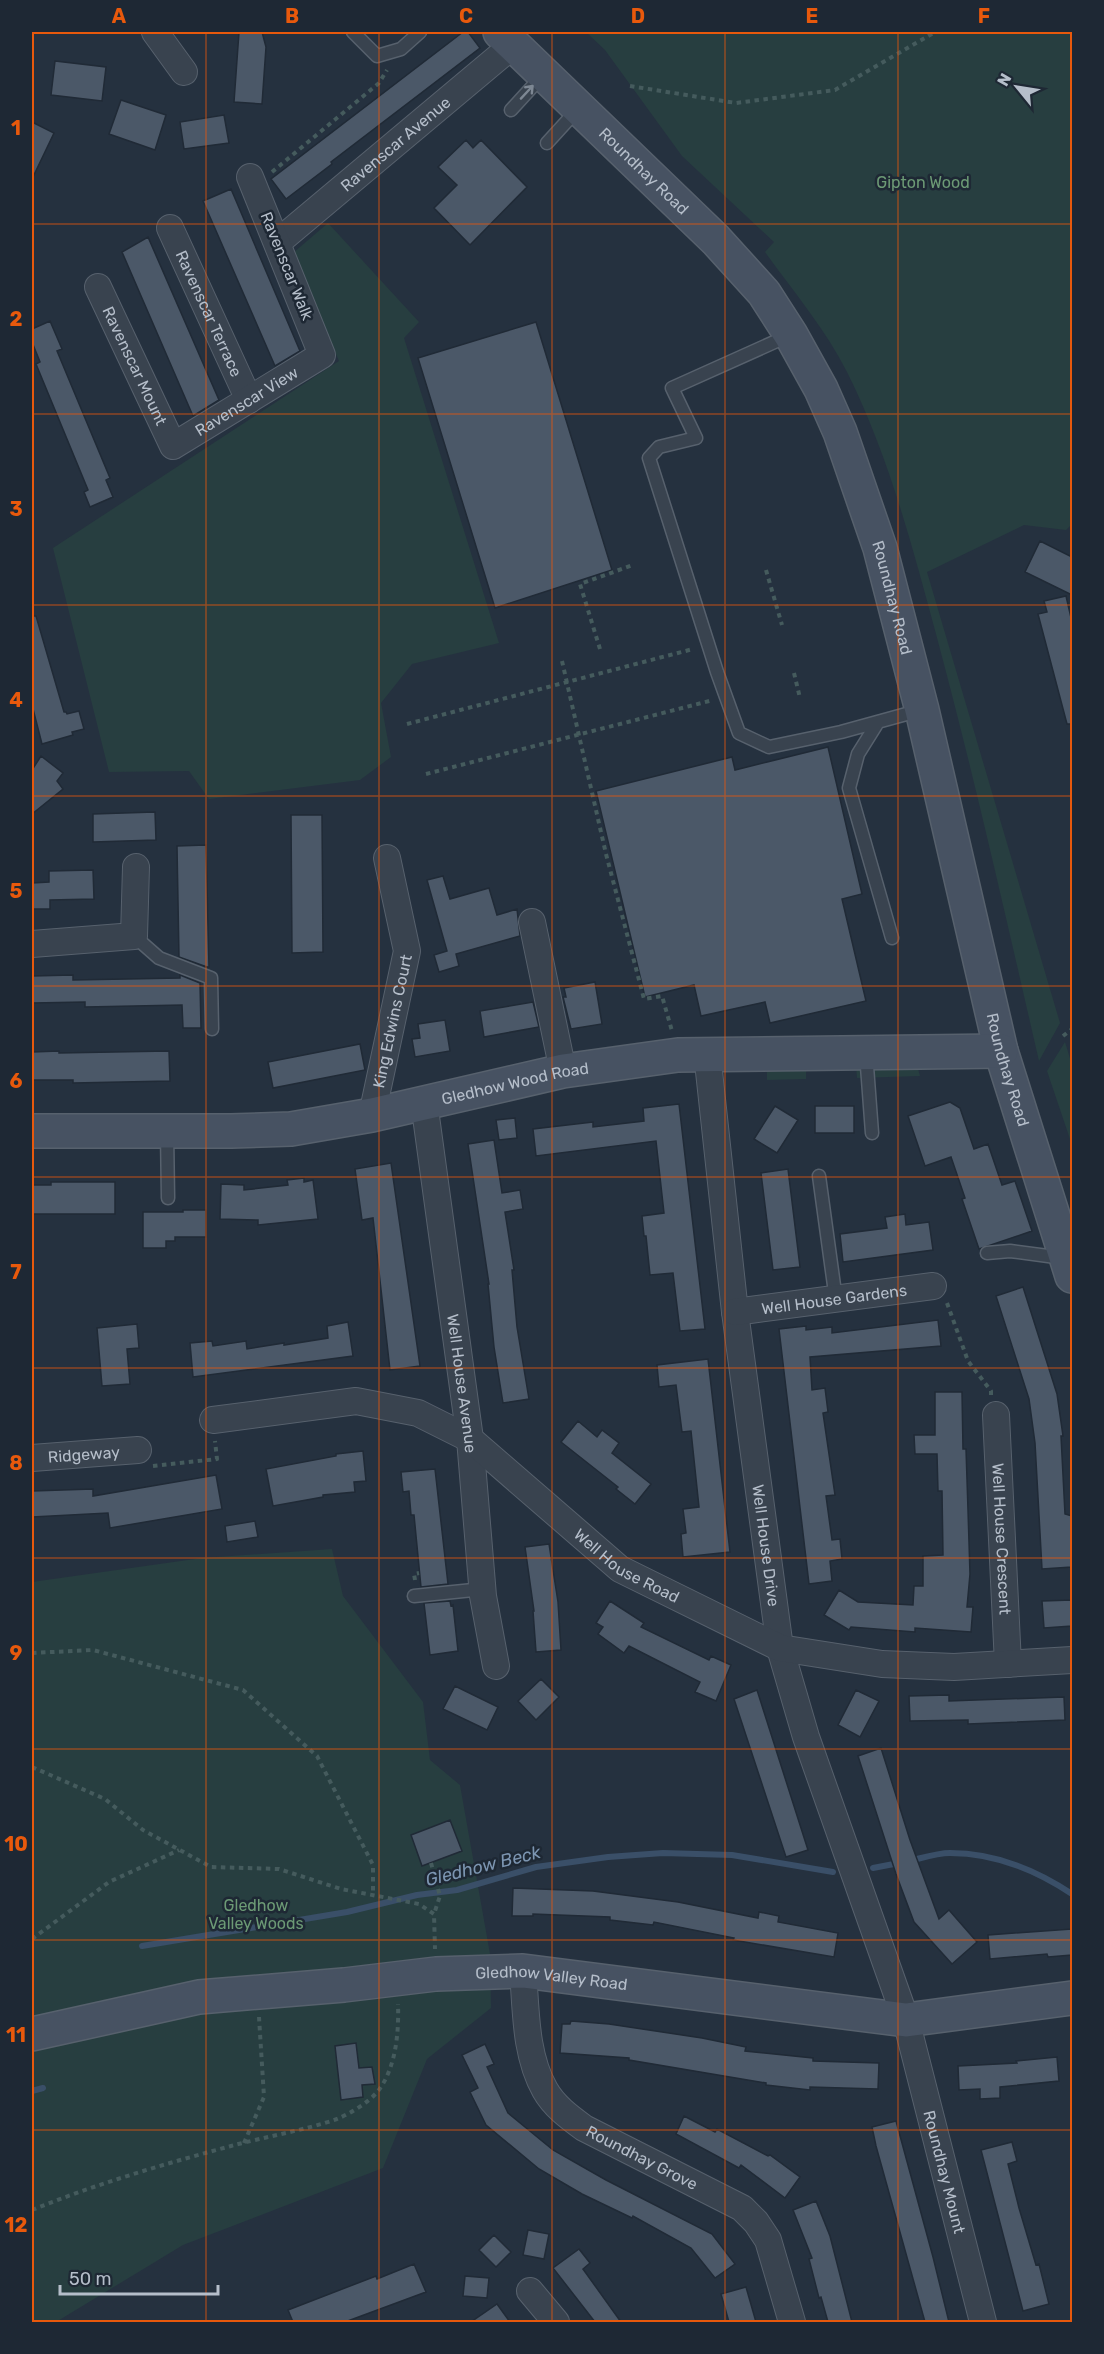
<svg xmlns="http://www.w3.org/2000/svg" width="1104" height="2354" font-family="Rubik,sans-serif">
  <rect width="100%" height="100%" fill="#25313f"/>
  <path fill="#273e40" d="M586,32H1072V524L1066,530L1024,525L927,572L1060,1023L1039,1061C1006,918 974,775 936,634C912,545 888,454 847,372C826,330 793,291 765,252L774,242L682,156L605,50Z
    M328,223L419,322L404,338L499,643L412,664L381,703L391,757L360,780L209,799L189,771L109,772L53,548L339,361L293,253Z
    M1065,1042L1072,1065V1145L1047,1071Z
    M856,1065H917L920,1076L857,1078Z
    M806,1067V1079L767,1080V1068Z
    M332,1549L343,1596L423,1702L430,1760L460,1785L490,1954L491,2008L427,2059L383,2168L183,2245L56,2322H32V1582L202,1558Z"/>
  <g fill="none" stroke-linecap="round" stroke-linejoin="round">
    <path stroke="#3a4f68" stroke-width="6" d="M909,1861C922,1858 937,1853 950,1853C994,1853 1036,1870 1072,1894
      M873,1868L899,1863
      M142,1946L347,1912L417,1895L457,1890L536,1867L608,1857L663,1853L732,1855L833,1872
      M32,2091L43,2088"/>
  </g>
  <path fill="#4b5868" stroke="#202a36" stroke-width="1.5" d="M239,32H262L266,47L262,104L234,102Z
    M463,32H468L480,48L331,162L332,164L286,199L271,179Z
    M55,61L106,67L102,101L51,95Z
    M121,100L166,115L155,150L109,134Z
    M224,115L229,143L184,149L180,122Z
    M32,122L54,133L32,179Z
    M466,140L473,148L481,140L527,187L470,245L434,208L457,185L438,167Z
    M231,189L300,351L275,366L203,201Z
    M148,237L219,400L193,416L122,252Z
    M50,321L62,349L57,351L110,478L106,480L113,497L90,507L84,492L88,490L36,364L40,362L32,342V329Z
    M536,322L612,570L495,608L418,358Z
    M1040,541L1072,557V595L1025,572Z
    M1066,596L1072,622V724H1067L1038,614L1047,612L1044,601Z
    M32,616H36L64,712H66L67,714L79,711L84,729L72,732L73,735L42,744L32,705Z
    M828,747L862,894L842,899L866,1001L770,1023L765,1002L701,1016L694,985L645,997L596,791L732,757L735,770Z
    M41,756L63,773L57,781L63,789L32,814V770Z
    M155,812L156,840L93,842V814Z
    M291,815H322L323,952L292,953Z
    M206,845L209,967H207L179,957L177,846Z
    M93,870L94,899L50,900V909H32V883L49,882V871Z
    M443,876L450,899L489,888L497,915L517,909L520,936L456,954L459,966L439,972L434,955L447,951L427,880Z
    M73,975V980L180,978V975L200,983L201,1028H183L182,1005L85,1007V1002L32,1003V976Z
    M595,982L602,1024L571,1029L563,997H566L564,988Z
    M533,1002L539,1027L484,1037L480,1011Z
    M445,1020L450,1051L415,1057L412,1039L420,1038L418,1024Z
    M360,1044L365,1070L273,1088L268,1062Z
    M59,1051V1053L169,1051L170,1081L73,1083V1080H32V1052Z
    M950,1102L960,1108L974,1149L988,1144L1002,1185L1015,1181L1032,1231L979,1249L962,1199L965,1198L951,1157L925,1166L908,1116Z
    M679,1104L705,1329L680,1331L673,1273L650,1275L646,1236H644L642,1216L664,1213L656,1141L536,1156L533,1129L593,1122V1127L644,1121L643,1108Z
    M775,1106L798,1120L777,1153L754,1139Z
    M815,1106H854V1133H815Z
    M515,1118L517,1138L499,1140L496,1120Z
    M494,1140L502,1193L520,1190L523,1209L505,1212L514,1270H512L517,1327L529,1399L503,1403L494,1347L488,1284H489L468,1144Z
    M391,1163L420,1366L390,1370L373,1218L362,1220L355,1169Z
    M788,1169L800,1267L773,1270L761,1173Z
    M304,1178V1182L313,1180L318,1219L258,1225V1220L220,1219L221,1184L244,1185V1190L288,1185L287,1180Z
    M51,1182H115V1214H32V1185H51Z
    M183,1210H206V1237H175V1241H166V1248H143V1212H183Z
    M905,1214L906,1225L929,1222L933,1250L843,1262L840,1234L887,1228L885,1217Z
    M1023,1287L1057,1394L1063,1436H1061L1065,1514L1072,1516V1567L1042,1569L1035,1443L1029,1399L996,1296Z
    M938,1320L941,1346L810,1357L812,1390L825,1388L828,1412L823,1413L835,1495L826,1496L832,1540L840,1539L842,1559L830,1561L832,1581L809,1584L779,1329L806,1326V1330L832,1327V1333Z
    M348,1322L353,1356L193,1377L190,1343L212,1341L213,1346L246,1341L247,1349L284,1343V1345L328,1338L327,1326Z
    M137,1324L139,1348L127,1349L130,1384L102,1386L97,1328Z
    M708,1359L730,1552L683,1557L681,1534L686,1533L683,1509L699,1507L691,1431L682,1432L676,1385L659,1387L657,1365Z
    M935,1392H962L963,1449H966L968,1510L970,1574L967,1607H973L971,1632L915,1628V1632L851,1627L849,1630L824,1615L839,1590L858,1602L913,1605L914,1586H923V1556L943,1555L942,1491H938L937,1454H915L914,1435H935Z
    M578,1421L597,1437L602,1430L619,1443L612,1453L651,1484L635,1504L616,1489L618,1487L561,1442Z
    M363,1451L366,1481L354,1482L355,1492L323,1495V1497L273,1506L266,1469L336,1456V1454Z
    M435,1469L448,1584L421,1587L414,1515H411L409,1491L403,1492L401,1472Z
    M216,1475L222,1509L110,1528L108,1513L32,1517V1491L93,1489V1496Z
    M255,1521L258,1537L227,1542L225,1526Z
    M549,1544L558,1602L561,1650L536,1652L533,1611H534L525,1547Z
    M1072,1600V1626L1044,1628L1042,1601Z
    M450,1601L451,1606L453,1605L458,1651L430,1655L424,1603Z
    M610,1601L644,1623L641,1627L709,1660L711,1656L731,1665L716,1701L695,1692L700,1682L629,1646L624,1653L598,1634L603,1627L596,1623Z
    M541,1679L559,1697L536,1720L518,1701Z
    M455,1686L498,1707L487,1730L443,1709Z
    M757,1690L808,1850L786,1857L734,1699Z
    M856,1690L879,1701L860,1737L838,1725Z
    M949,1695V1701L1064,1697L1065,1720L968,1724V1720L910,1721L909,1696Z
    M881,1748L910,1840L939,1919L949,1910L977,1942L952,1964L914,1922L896,1874L858,1756Z
    M450,1820L462,1851L422,1866L411,1835Z
    M513,1888L593,1891L678,1902L758,1918L759,1912L779,1916L778,1922L838,1933L834,1957L733,1940L734,1938L654,1922L653,1925L610,1920V1917L533,1914V1916H512Z
    M1072,1929V1955L1048,1957L1047,1954L990,1959L988,1935Z
    M571,2021L609,2024L702,2038L746,2047L745,2051L813,2058V2061L879,2063L878,2089L810,2087V2090L766,2085V2083L629,2060V2058L560,2053L562,2024H570Z
    M356,2043L359,2068L372,2067L375,2084L362,2085L363,2097L341,2100L335,2046Z
    M485,2044L494,2064L487,2067L508,2113L553,2150L606,2180L712,2234L735,2264L715,2278L691,2248L633,2216L632,2218L582,2194L539,2169L486,2125L470,2092L478,2088L462,2055Z
    M1057,2057L1059,2081L1000,2087V2098L980,2099V2089L959,2090L958,2066L1017,2063L1016,2061Z
    M684,2116L715,2132L717,2129L768,2156L770,2155L800,2177L785,2198L741,2165L739,2168L676,2134Z
    M896,2121L933,2257L949,2322H925L876,2146L872,2127Z
    M1012,2142L1017,2161L1008,2164L1019,2208L1036,2265L1039,2264L1049,2304L1023,2311L981,2150Z
    M816,2201L830,2236L852,2322H828L821,2297L819,2298L809,2259L812,2258L793,2210Z
    M528,2230L549,2234L544,2259L523,2255Z
    M494,2235L511,2252L496,2267L479,2250Z
    M579,2249L590,2263L583,2269L621,2322H595L553,2268Z
    M414,2264L426,2292L345,2322H293L288,2310L376,2276L377,2279Z
    M465,2276L489,2278L487,2298L463,2296Z
    M746,2287L756,2322H729L721,2294Z
    M497,2304L510,2322H471Z"/>
  <g fill="none" stroke-linecap="round" stroke-linejoin="round">
    <g stroke="#57616d" stroke-width="15">
      <path id="lane" d="M353,32L377,56L401,49L420,32
        M511,110L543,75
        M547,143L578,109
        M790,335L672,388L696,438L659,447L649,458L717,672L739,733L769,747L841,732L921,710
        M878,722L858,754L849,788L892,938
        M134,936L159,958L211,978L212,1029
        M866,1053L872,1133
        M167,1132L168,1198
        M819,1176L836,1300
        M987,1253L1010,1251L1063,1258
        M414,1596L483,1589"/>
    </g>
    <g stroke="#57616d" stroke-width="28">
      <g id="street">
        <path d="M155,32L184,72"/>
        <path id="s1" d="M170,228L249,400"/>
        <path id="s2" d="M278,242L513,45"/>
        <path id="s3" d="M98,287L173,446L322,355L250,177"/>
        <path d="M532,922L563,1071"/>
        <path d="M32,944L134,936L136,867"/>
        <path id="s4" d="M707,1053L735,1312L780,1648L806,1737L906,2020L983,2322"/>
        <path id="s5" d="M424,1102L470,1439L483,1596L496,1666"/>
        <path id="s6" d="M372,1115L407,951L387,858"/>
        <path id="s7" d="M735,1312L933,1286"/>
        <path id="s8" d="M996,1415L1008,1664"/>
        <path id="s9" d="M213,1420L356,1401L418,1413L470,1439L620,1569L780,1648L882,1664L954,1667L1072,1660"/>
        <path id="s10" d="M32,1458L138,1450"/>
        <path id="s11" d="M523,1971C526,2010 525,2055 545,2090C554,2106 569,2117 584,2128L742,2208L756,2222L768,2240L792,2322"/>
        <path d="M530,2291L556,2322"/>
      </g>
    </g>
    <g stroke="#57616d" stroke-width="36">
      <g id="secondary">
        <path id="s12" d="M500,32L716,240L764,293L791,335L821,389L840,432L880,548L922,710L1001,1051L1072,1276"/>
        <path id="s13" d="M32,1131H231L291,1129L372,1115L563,1071L678,1055L1001,1051"/>
        <path id="s14" d="M32,2034L199,1997L344,1985L436,1974L523,1971L906,2020L1072,1998"/>
      </g>
    </g>
    <path stroke="#455b5d" stroke-width="4" stroke-dasharray="4.5 4.5" stroke-linecap="butt" d="M630,86L736,103L835,90L935,32
      M272,172L379,83L387,70
      M766,570L782,625
      M600,649L580,584L633,565
      M562,661L606,854L644,999L662,996L672,1031
      M794,673L800,698
      M407,724L693,649
      M426,774L713,700
      M1063,1036L1072,1029
      M947,1303L968,1361L991,1391V1395
      M153,1466L217,1459L215,1441
      M415,1580L414,1574L419,1573
      M32,1653L93,1650L243,1690L317,1756L373,1865V1895
      M32,1767L105,1799L143,1830L211,1867L279,1869L341,1889L419,1904L434,1914L435,1949
      M431,1863L440,1896L434,1914
      M32,1939L109,1882L179,1850
      M244,2143L264,2097L259,2017
      M32,2210C96,2184 164,2164 231,2146C264,2137 306,2130 337,2119C351,2113 368,2103 378,2091C396,2068 399,2032 398,2004"/>
    <use href="#lane" stroke="#39434f" stroke-width="12"/>
    <use href="#street" stroke="#39434f" stroke-width="26"/>
    <use href="#secondary" stroke="#475262" stroke-width="33"/>
  </g>
  <defs><path id="oneway-shaft" d="M-6 0H5M1.5-3L5.5 0L1.5 3" fill="none" stroke-width="1.6" stroke-linecap="round" stroke-linejoin="round" transform="scale(1.5)"/></defs>
  <use stroke="#7d8793" href="#oneway-shaft" transform="translate(527 92) rotate(-47)"/>
  <path fill="none" stroke="#e8590c" stroke-width="1.5" stroke-opacity="0.55" d="M206,32V2322M379,32V2322M552,32V2322M725,32V2322M898,32V2322M32,224H1072M32,414H1072M32,605H1072M32,796H1072M32,986H1072M32,1177H1072M32,1368H1072M32,1558H1072M32,1749H1072M32,1940H1072M32,2130H1072"/>
  <g text-anchor="middle" dominant-baseline="central" stroke-width="5" stroke-linejoin="round" paint-order="stroke">
    <g font-size="16" fill="#b5beca" stroke="#1e2834">
      <text stroke="none"><textPath href="#s2" startOffset="153">Ravenscar Avenue</textPath></text>
      <text stroke="none"><textPath href="#s12" startOffset="200">Roundhay Road</textPath></text>
      <text transform="translate(287 266) rotate(68)">Ravenscar Walk</text>
      <text stroke="none"><textPath href="#s1" startOffset="94">Ravenscar Terrace</textPath></text>
      <text stroke="none"><textPath href="#s3" startOffset="87">Ravenscar Mount</textPath></text>
      <text stroke="none"><textPath href="#s3" startOffset="262">Ravenscar View</textPath></text>
      <text stroke="none"><textPath href="#s12" startOffset="704">Roundhay Road</textPath></text>
      <text stroke="none"><textPath href="#s6" startOffset="96">King Edwins Court</textPath></text>
      <text stroke="none"><textPath href="#s12" startOffset="1190">Roundhay Road</textPath></text>
      <text stroke="none"><textPath href="#s13" startOffset="488">Gledhow Wood Road</textPath></text>
      <text stroke="none"><textPath href="#s7" startOffset="100">Well House Gardens</textPath></text>
      <text stroke="none"><textPath href="#s5" startOffset="284">Well House Avenue</textPath></text>
      <text stroke="none"><textPath href="#s10" startOffset="52">Ridgeway</textPath></text>
      <text stroke="none"><textPath href="#s8" startOffset="124">Well House Crescent</textPath></text>
      <text stroke="none"><textPath href="#s4" startOffset="496">Well House Drive</textPath></text>
      <text stroke="none"><textPath href="#s9" startOffset="468">Well House Road</textPath></text>
      <text stroke="none"><textPath href="#s14" startOffset="525">Gledhow Valley Road</textPath></text>
      <text stroke="none"><textPath href="#s11" startOffset="242">Roundhay Grove</textPath></text>
      <text stroke="none"><textPath href="#s4" startOffset="1149">Roundhay Mount</textPath></text>
    </g>
    <g font-size="16" fill="#6c9a75" stroke="#1e2834">
      <text x="923" y="182">Gipton Wood</text>
      <text x="256" y="1905">Gledhow<tspan x="256" dy="18">Valley Woods</tspan></text>
    </g>
    <g font-size="18" font-style="italic" fill="#7c95b1" stroke="#1e2834">
      <text transform="translate(483 1866) rotate(-14)">Gledhow Beck</text>
    </g>
  </g>
  <rect width="1104" height="2354" fill="none" stroke="#1e2834" stroke-width="66"/>
  <g transform="translate(1017 87) rotate(300)" stroke="#1e2834" stroke-width="4.5" paint-order="stroke">
  <path d="M0-4.5L10 22L0 15L-10 22Z" fill="#b5beca"/>
  <text y="-9" font-size="16" font-weight="bold" text-anchor="middle" fill="#b5beca">N</text>
  </g>
  <path d="M60 2285v9h158v-9" fill="none" stroke="#b5beca" stroke-width="3"/>
  <text x="69" y="2285" font-size="18" fill="#b5beca" stroke="#1e2834" stroke-width="4.5" paint-order="stroke">50 m</text>
  <rect x="33" y="33" width="1038" height="2288" fill="none" stroke="#e8590c" stroke-width="2"/>
  <g font-size="20" text-anchor="middle" font-weight="bold" fill="#e8590c">
    <text x="119" y="23">A</text>
    <text x="292" y="23">B</text>
    <text x="466" y="23">C</text>
    <text x="638" y="23">D</text>
    <text x="812" y="23">E</text>
    <text x="984" y="23">F</text>
    <text x="16" y="135">1</text>
    <text x="16" y="326">2</text>
    <text x="16" y="516">3</text>
    <text x="16" y="707">4</text>
    <text x="16" y="898">5</text>
    <text x="16" y="1088">6</text>
    <text x="16" y="1279">7</text>
    <text x="16" y="1470">8</text>
    <text x="16" y="1660">9</text>
    <text x="16" y="1851">10</text>
    <text x="16" y="2042">11</text>
    <text x="16" y="2232">12</text>
  </g>
</svg>
